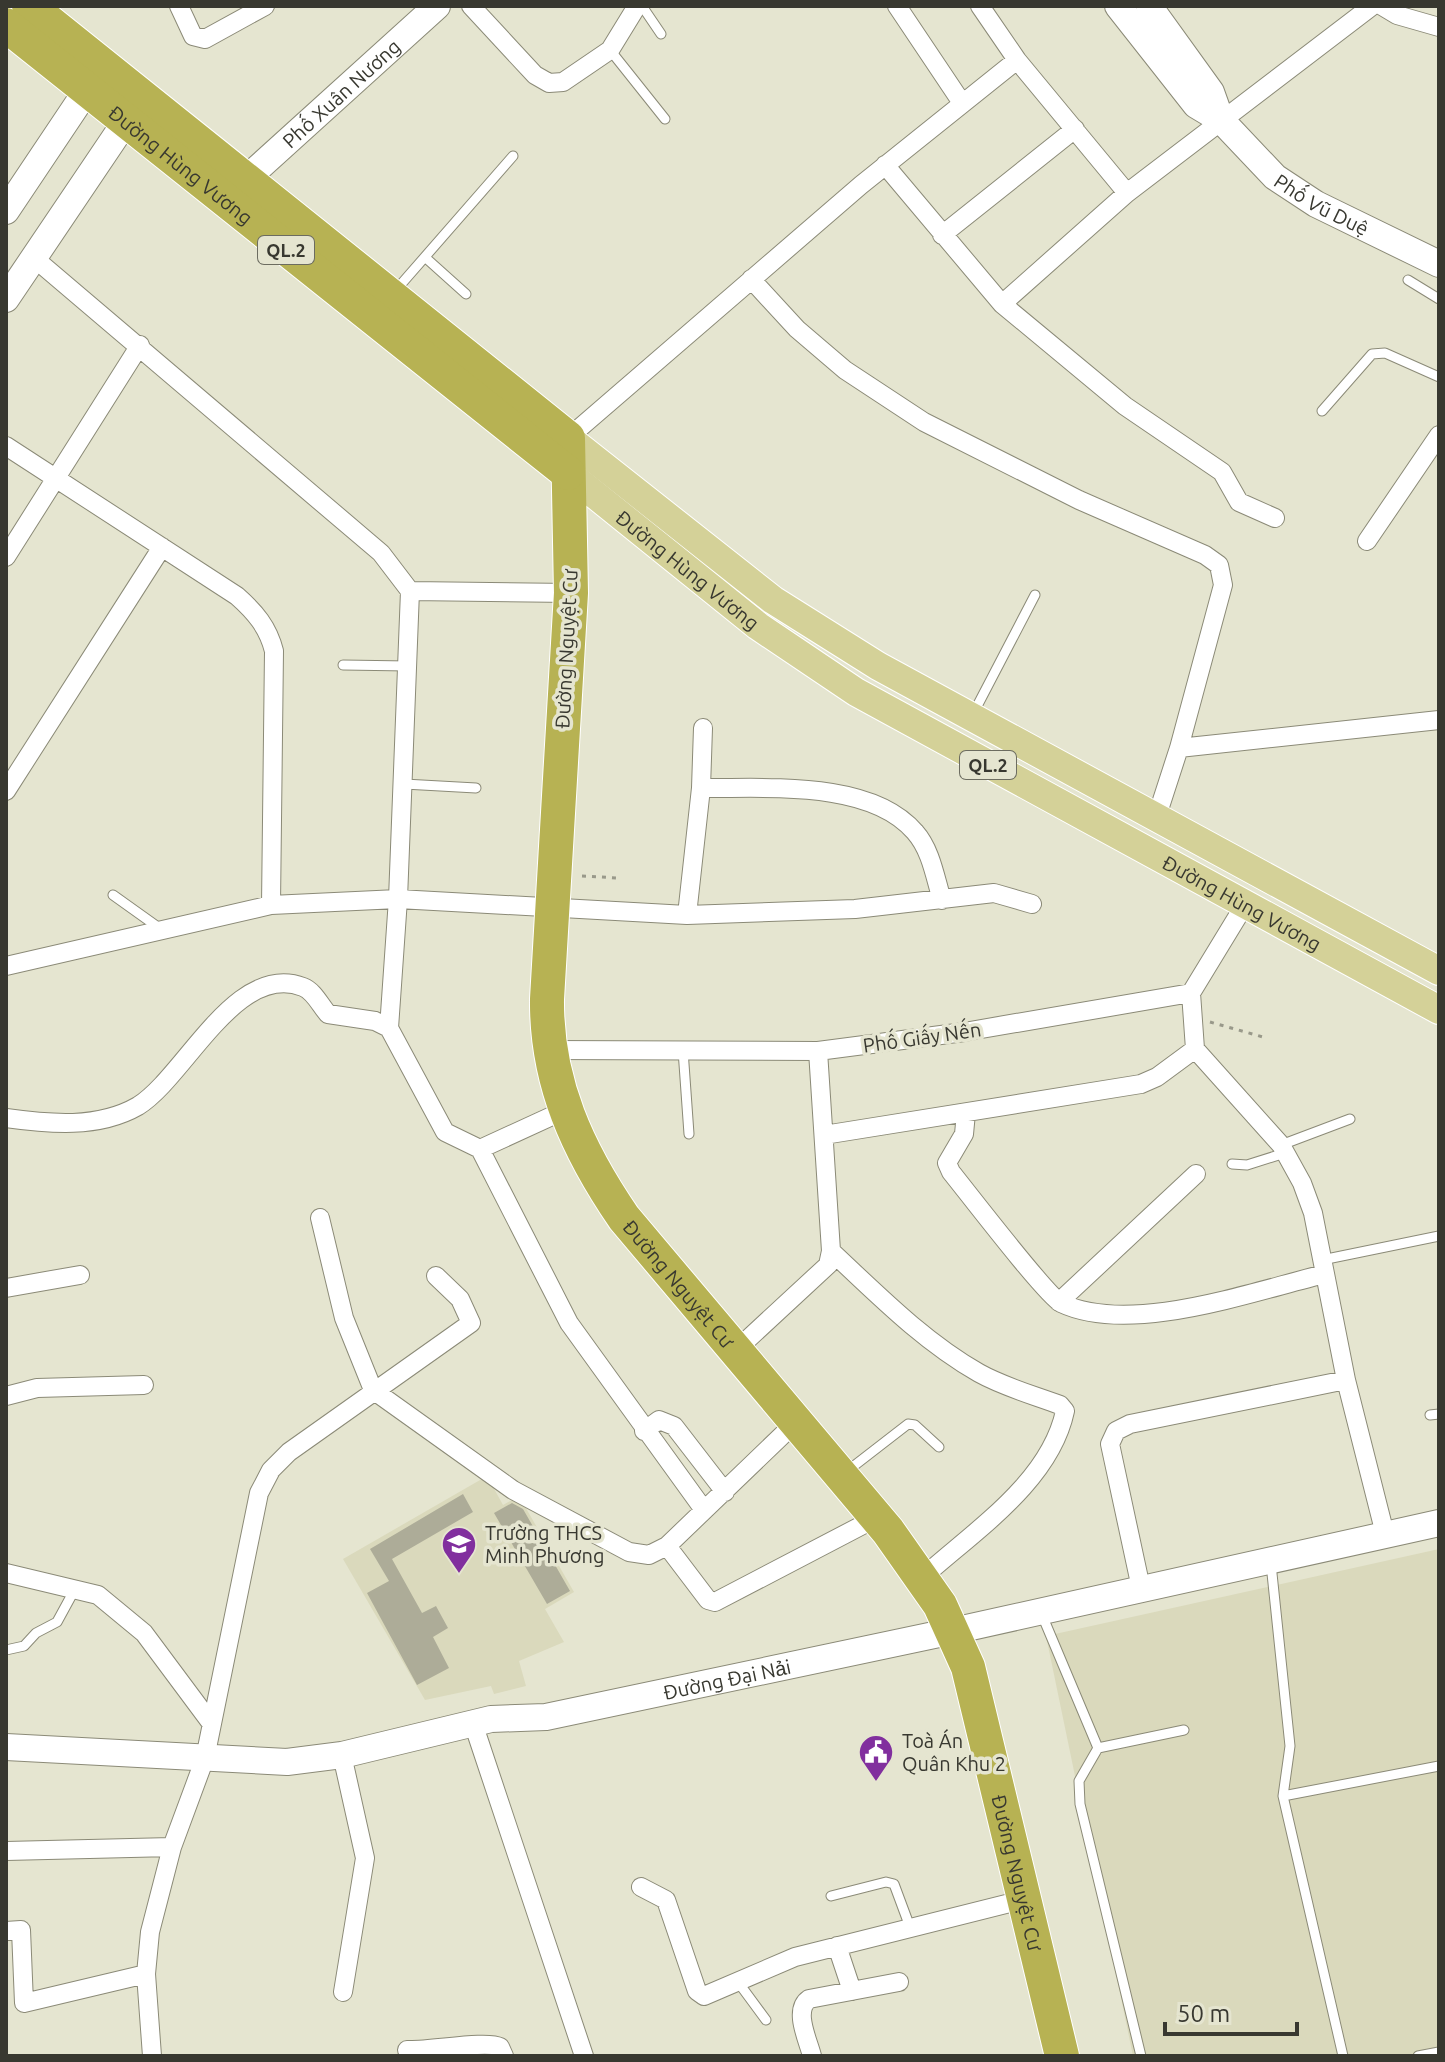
<svg xmlns="http://www.w3.org/2000/svg" width="1445" height="2062" font-family="Ubuntu,sans-serif">
  <rect width="100%" height="100%" fill="#e5e5d0"/>
  <path fill="#dad9bc" d="M487,1476L503,1505L519,1496L574,1592L545,1609L564,1642L519,1661L526,1686L494,1694L491,1686L425,1700L343,1559Z
    M1439,1549V2056H1133L1046,1636Z"/>
  <path fill="#adac98" d="M463,1494L473,1512L392,1559L422,1613L436,1606L448,1628L433,1637L449,1668L417,1685L367,1593L389,1581L370,1549Z
    M512,1503L523,1509L570,1591L547,1604L494,1513Z"/>
  <g fill="none" stroke-linecap="round" stroke-linejoin="round">
    <g stroke="#8b8a77" stroke-width="11">
      <path id="lane" d="M642,6L661,34
        M610,50L665,119
        M427,259L466,294
        M1408,280L1439,299
        M396,290L513,156
        M1322,411L1372,354L1385,353L1439,377
        M343,665L408,666
        M973,714L1035,595
        M404,784L476,788
        M113,895L162,930
        M683,1050L689,1134
        M1281,1145L1350,1119
        M1232,1164L1247,1165L1285,1153
        M1322,1260L1439,1236
        M1430,1415L1439,1414
        M846,1472L908,1424L915,1425L939,1447
        M1271,1564L1290,1746L1283,1796L1343,2056
        M1042,1615L1098,1748
        M6,1650L24,1646L36,1633L57,1622L75,1589
        M1283,1796L1439,1766
        M831,1896L886,1882L894,1884L910,1927
        M738,1982L766,2020
        M1141,2056L1080,1804L1079,1781L1098,1748L1184,1730
        M1418,2056L1439,2052"/>
    </g>
    <g stroke="#8b8a77" stroke-width="20">
      <path id="street" d="M179,6L193,36L205,39L265,6
        M471,6L535,75L549,83L563,82L610,50L637,6
        M897,6L962,103
        M980,6L1017,60L1127,193
        M1382,6L1397,15L1439,27
        M885,165L1002,304L1125,406L1222,472L1239,502L1275,518
        M942,235L1075,129
        M34,258L381,553L410,591L398,899L389,1028L445,1132L480,1149L565,1110
        M751,279L797,329L845,370L924,422L1079,500L1205,555L1219,565L1223,585L1179,748L1156,819
        M1002,304L1127,193L1372,6
        M568,438L861,185L1017,60
        M6,446L237,596C255,612 268,627 274,651L271,905
        M1367,541L1439,435
        M6,557L140,345
        M410,591L571,593
        M1179,748L1439,720
        M701,788L703,728
        M6,791L162,547
        M687,915L701,788C763,789 870,779 915,832C931,850 935,877 942,900
        M6,966L271,905L398,899L687,915L855,909L994,893L1032,904
        M1191,993L1195,1049L1281,1145L1302,1183L1313,1213L1346,1380L1385,1534
        M549,1050L818,1051L964,1032L1191,993L1244,906
        M966,1113L964,1134L947,1163L951,1172C968,1193 1046,1295 1061,1303C1131,1336 1253,1291 1325,1274
        M6,1118C49,1124 98,1129 138,1106C185,1077 236,961 303,987C314,991 320,1005 328,1014L375,1021L389,1028
        M824,1135L1141,1084L1157,1077L1195,1049
        M480,1149L569,1323L704,1510
        M320,1218L344,1318L373,1390L513,1490L629,1552L649,1555L667,1546L795,1423
        M831,1251C878,1295 923,1341 979,1373C1004,1387 1033,1395 1060,1405L1065,1411C1050,1482 974,1531 923,1577
        M6,1288L80,1275
        M1059,1302L1196,1174
        M734,1352L828,1265L831,1251L818,1051
        M6,1396L37,1388L144,1385
        M644,1431L659,1420L674,1426L725,1492
        M667,1546L708,1600L715,1602L876,1518
        M6,1573L98,1595L144,1633L211,1723
        M1141,1588L1110,1444L1116,1431L1130,1424L1346,1380
        M473,1723L584,2056
        M342,1755L365,1858L343,1992
        M6,1851L172,1847
        M641,1887L666,1900L697,1991L704,1996L795,1957L1026,1899
        M6,1931L21,1930L24,2003L146,1974
        M837,1946L852,1991
        M407,2050C431,2051 486,2040 500,2047L504,2056
        M152,2056L146,1974L150,1932L172,1847L205,1758L259,1493L271,1470L289,1452L471,1323L460,1299L436,1276
        M812,2056C808,2040 793,2010 809,1999L899,1982"/>
    </g>
    <g stroke="#8b8a77" stroke-width="28">
      <g id="secondary">
        <path id="s1" d="M1118,6L1196,105L1221,120L1275,177L1316,204L1439,264"/>
        <path d="M1149,6L1211,92L1221,120"/>
        <path id="s2" d="M246,179L437,6"/>
        <path d="M6,211L87,90"/>
        <path d="M6,299L126,121"/>
        <path id="s3" d="M6,1747L287,1762L342,1755L491,1719L546,1717L953,1631L1439,1523"/>
      </g>
    </g>
    <g stroke="#fff" stroke-width="30">
      <g id="primary">
        <path d="M568,438L773,600L878,666L1439,971"/>
        <path id="s4" d="M568,473L758,626L856,692L1439,1010"/>
      </g>
    </g>
    <g stroke="#fff" stroke-width="36">
      <g id="highway">
        <path id="s5" d="M29,6L568,438L571,593L547,999C546,1082 578,1151 624,1218L888,1531L940,1605L968,1667L1062,2056"/>
        <path id="s6" d="M6,25L568,473"/>
      </g>
    </g>
    <path stroke="#99998a" stroke-width="3" stroke-dasharray="4 6" stroke-linecap="butt" d="M582,876L618,878
      M1210,1022L1263,1037"/>
    <use href="#lane" stroke="#fff" stroke-width="9"/>
    <use href="#street" stroke="#fff" stroke-width="18"/>
    <use href="#secondary" stroke="#fff" stroke-width="26"/>
    <use href="#primary" stroke="#d4d198" stroke-width="28"/>
    <use href="#highway" stroke="#b7b253" stroke-width="34"/>
  </g>
  <defs>
    <g id="school-pin" transform="scale(1.8)"><path d="M0 17L-7.5 6A9.5 9.5 0 1 1 7.5 6Z" fill="#812f9e" stroke="#e5e5d0"/><path d="M0-5L7-2L0 1L-7-2ZM-4 1L0 2.5L4 1V4Q0 6-4 4Z" fill="#fff"/></g>
    <g id="civic-pin" transform="scale(1.8)"><path d="M0 17L-7.5 6A9.5 9.5 0 1 1 7.5 6Z" fill="#812f9e" stroke="#e5e5d0"/><path d="M-.6-6.5H3V-4.5H.6V-3L4-1V1h2V6H-6V1h2V-1L-.6-3ZM-1.2 2.5V6h2.4V2.5Z" fill="#fff"/></g>
  </defs>
  <g fill-rule="evenodd">
    <use href="#school-pin" x="459" y="1544"/>
    <use href="#civic-pin" x="876" y="1752"/>
  </g>
  <g text-anchor="middle" dominant-baseline="central" stroke-width="7" stroke-linejoin="round" paint-order="stroke">
    <g fill="#e5e5d0" stroke="#6c6c60" stroke-width="2">
      <rect x="258" y="236" width="56" height="28" rx="6"/>
      <rect x="960" y="751" width="56" height="28" rx="6"/>
    </g>
    <g font-size="18" font-weight="bold" fill="#383830">
      <text x="286" y="250">QL.2</text>
      <text x="988" y="765">QL.2</text>
    </g>
    <g font-size="20" fill="#383830" stroke="#e5e5d0">
      <text stroke="none"><textPath href="#s2" startOffset="128">Phố Xuân Nương</textPath></text>
      <text stroke="none"><textPath href="#s6" startOffset="224">Đường Hùng Vương</textPath></text>
      <text stroke="none"><textPath href="#s1" startOffset="288">Phố Vũ Duệ</textPath></text>
      <text stroke="none"><textPath href="#s4" startOffset="154">Đường Hùng Vương</textPath></text>
      <text transform="translate(566 649) rotate(-87)">Đường Nguyệt Cư</text>
      <text stroke="none"><textPath href="#s4" startOffset="802">Đường Hùng Vương</textPath></text>
      <text transform="translate(922 1037) rotate(-8)">Phố Giấy Nến</text>
      <text stroke="none"><textPath href="#s5" startOffset="1574">Đường Nguyệt Cư</textPath></text>
      <text stroke="none"><textPath href="#s3" startOffset="730">Đường Đại Nải</textPath></text>
      <text stroke="none"><textPath href="#s5" startOffset="2268">Đường Nguyệt Cư</textPath></text>
    </g>
    <g font-size="20" fill="#383830" stroke="#e5e5d0" text-anchor="start">
      <text x="485" y="1532">Trường THCS<tspan x="485" dy="23">Minh Phương</tspan></text>
      <text x="902" y="1740">Toà Án<tspan x="902" dy="23">Quân Khu 2</tspan></text>
    </g>
  </g>
  <rect width="1445" height="2062" fill="none" stroke="#383830" stroke-width="16"/>
  <path d="M1165 2022v12h132v-12" fill="none" stroke="#383830" stroke-width="4"/>
  <text x="1177" y="2022" font-size="24" fill="#383830" stroke="#e5e5d0" stroke-width="6" paint-order="stroke">50 m</text>
</svg>
